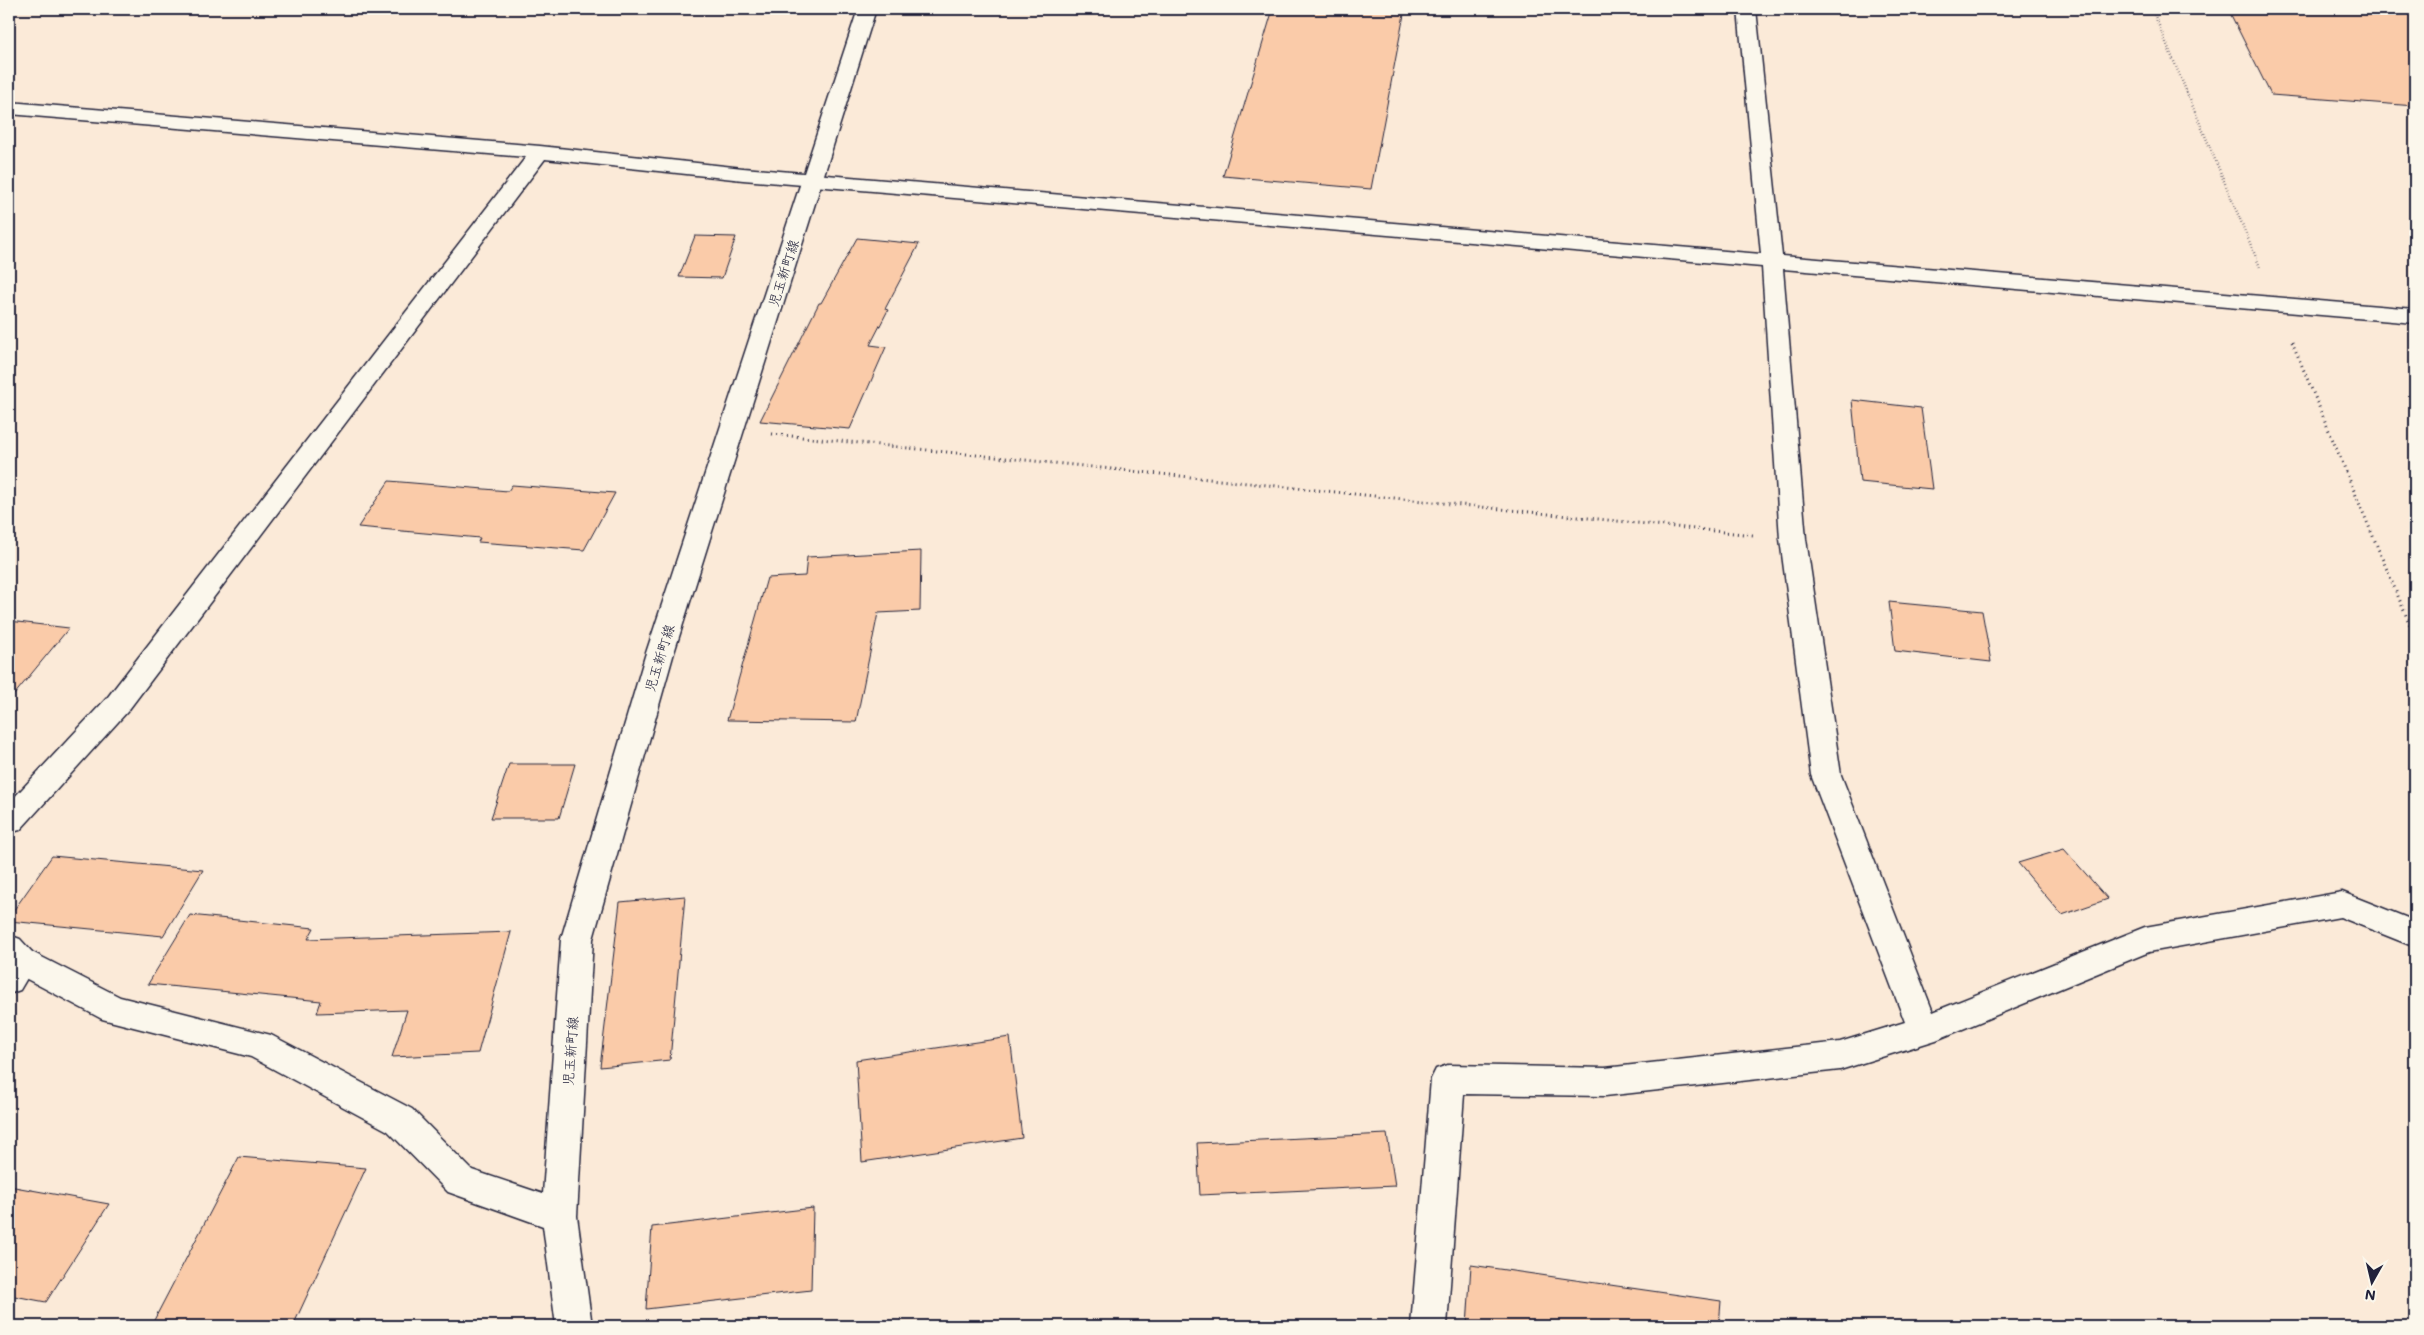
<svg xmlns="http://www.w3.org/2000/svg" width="2424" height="1335" font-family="Mali,'Klee One',sans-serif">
  <rect width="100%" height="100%" fill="#fbead8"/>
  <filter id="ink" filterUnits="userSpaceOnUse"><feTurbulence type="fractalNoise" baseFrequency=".02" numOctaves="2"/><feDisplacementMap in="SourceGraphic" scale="10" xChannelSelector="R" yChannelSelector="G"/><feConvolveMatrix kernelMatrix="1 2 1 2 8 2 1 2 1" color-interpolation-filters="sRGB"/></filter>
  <g filter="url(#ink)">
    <path fill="#facba9" stroke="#22223b" d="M1273,9H1405L1371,189L1223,176Z
      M2228,9H2415V106L2271,95Z
      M695,236L736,237L722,278L679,277Z
      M857,238L919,244L885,309L888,310L870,345L886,347L850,429L760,421L819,303H821Z
      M1852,400L1921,408L1932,489L1860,482Z
      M389,481L508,491L512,485L615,493L584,550L478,542L480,538L358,527Z
      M921,551L920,611L878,613L856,722L727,720L767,578L805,576L807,557Z
      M1889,602L1982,611L1991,662L1895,651Z
      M9,621L69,628L9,701Z
      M509,764H575L559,818H491Z
      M2064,849L2108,899L2062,915L2018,863Z
      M52,856L203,870L163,936L9,921V917Z
      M685,896L670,1060L600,1067L620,902Z
      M190,915L314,928L308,939L511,932L478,1053L392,1057L407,1010L317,1013L321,1001L148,984Z
      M1010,1037L1022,1138L862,1162L856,1060Z
      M1387,1134L1395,1186L1200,1195L1197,1143Z
      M239,1157L366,1168L293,1326H151Z
      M9,1186L109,1204L46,1302L9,1295Z
      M813,1208L811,1290L646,1309L652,1227Z
      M1471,1265L1721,1301L1719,1326H1467Z"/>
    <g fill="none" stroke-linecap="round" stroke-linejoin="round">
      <g stroke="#22223b" stroke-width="3">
        <path id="street" d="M1738,9H1756L1782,256L2415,309V323L1783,269L1806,539L1841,775L1933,1012L2145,927L2342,892L2415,921V947L2340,917L2149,952L1936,1040L1840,1070L1605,1096L1464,1094L1447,1326H1411L1431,1079L1436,1069L1448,1065L1605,1068L1840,1042L1905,1022L1811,775L1780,539L1762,267L743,180L545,159L127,712L20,830L9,833V803L107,698L526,157L9,114V102L540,146L743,168L1761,254Z
          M21,948L32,952L37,961L20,990L9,994V954Z"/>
      </g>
      <g stroke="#22223b" stroke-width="3">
        <path id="secondary" d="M858,9H876L673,656L593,939L577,1216L592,1326H556L543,1226L448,1192L388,1131L251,1057L102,1019L10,970L9,935L20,939L32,952L120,997L271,1035L412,1109L472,1170L543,1194L561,939L645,656Z"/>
      </g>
      <path stroke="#22223b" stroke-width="2.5" stroke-dasharray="0.5 2.5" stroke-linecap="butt" d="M2152,9L2260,267"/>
      <path stroke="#22223b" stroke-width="3" stroke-dasharray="1 4" stroke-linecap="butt" d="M2292,342L2415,637
        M772,434L1753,535"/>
      <use href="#street" fill="#fbf7ec" fill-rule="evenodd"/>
      <use href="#secondary" fill="#fbf7ec" fill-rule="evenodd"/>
    </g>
  </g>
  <g text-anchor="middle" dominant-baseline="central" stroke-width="4" stroke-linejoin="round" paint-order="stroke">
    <g font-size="14" fill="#22223b" stroke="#fbf7ec">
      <text transform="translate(783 273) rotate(-72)">児玉新町線</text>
      <text transform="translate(659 658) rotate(-73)">児玉新町線</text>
      <text transform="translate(570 1051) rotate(-86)">児玉新町線</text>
    </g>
  </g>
  <rect width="2424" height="1335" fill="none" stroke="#fbf7ec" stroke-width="30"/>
  <rect x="15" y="15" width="2394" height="1305" fill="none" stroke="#22223b" stroke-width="2" filter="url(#ink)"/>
  <g transform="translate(2372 1282) rotate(188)" stroke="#fbf7ec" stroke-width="4" paint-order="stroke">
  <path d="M0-4L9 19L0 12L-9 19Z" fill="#22223b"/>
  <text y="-8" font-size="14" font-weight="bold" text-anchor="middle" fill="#22223b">N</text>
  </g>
</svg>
